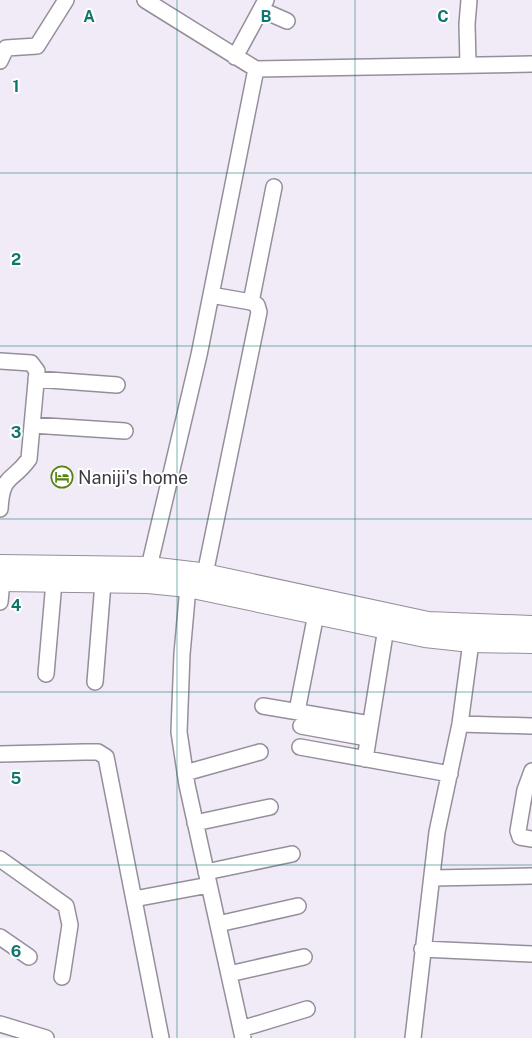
<svg xmlns="http://www.w3.org/2000/svg" width="532" height="1038" font-family="'Public Sans',sans-serif">
  <rect width="100%" height="100%" fill="#f1eaf7"/>
  <g fill="none" stroke-linecap="round" stroke-linejoin="round">
    <g stroke="#968f9b" stroke-width="18">
      <path id="minor" d="M145,0L256,69
        M262,10L287,21
        M235,57L266,0
        M0,61L6,48L37,46L66,0
        M468,64L467,24L469,0
        M251,302L274,187
        M0,361L31,363L37,371L29,459C12,483 2,473 0,509
        M36,379L117,385
        M32,425L125,431
        M205,574L259,312L257,305L251,302L211,295
        M149,577V567L199,355L256,69L532,64
        M188,587L182,654L179,732L187,785L243,1038
        M0,602L2,581
        M46,674L54,582
        M95,682L103,583
        M263,706L370,724
        M297,711L316,614
        M460,724L532,726
        M301,726L367,738
        M300,747L450,774
        M0,754L84,752H98L106,757L161,1038
        M365,759L386,628
        M532,771L525,790L518,831L520,837L532,839
        M185,773L260,752
        M195,823L270,807
        M0,859L66,906L70,925L62,977
        M206,872L292,854
        M432,878L532,876
        M134,899L209,885
        M218,924L298,906
        M0,937L29,957
        M422,949L532,954
        M229,974L304,957
        M0,1024L46,1038
        M241,1029L307,1009
        M413,1038L437,832L460,724L471,642L475,633"/>
    </g>
    <g stroke="#968f9b" stroke-width="22">
      <path id="tertiary" d="M0,565L149,567L200,573L428,622L532,626
        M0,581L148,583L188,587L425,637L471,642L532,643"/>
    </g>
    <use href="#minor" stroke="#fff" stroke-width="15"/>
    <use href="#tertiary" stroke="#fff" stroke-width="20"/>
  </g>
  <path fill="none" stroke="#0f766e" stroke-width="1" stroke-opacity="0.55" d="M177,0V1038M355,0V1038M0,173H532M0,346H532M0,519H532M0,692H532M0,865H532"/>
  <defs>
    <g id="hotel-ring" transform="scale(1.125)"><circle r="9.5" fill="#fff" stroke="#558312" stroke-width="1.5"/><path d="M-6-4.5h1.5V1H6V5H4.5V3h-9V5H-6ZM-4 0a1.8 1.8 0 1 1 3.6 0ZM.5 0V-2.5h3Q6-2.5 6 0Z" fill="#558312"/></g>
  </defs>
  <g fill-rule="evenodd">
    <use href="#hotel-ring" x="62" y="477"/>
  </g>
  <g text-anchor="middle" dominant-baseline="central" stroke-width="4" stroke-linejoin="round" paint-order="stroke">
    <g font-size="18" fill="#3d3a3f" stroke="#fff" text-anchor="start">
      <text x="78" y="477">Naniji's home</text>
    </g>
  </g>
  <g font-size="16" text-anchor="middle" font-weight="bold" fill="#0f766e" stroke="#fff" stroke-width="4" stroke-linejoin="round" paint-order="stroke">
    <text x="89" y="22">A</text>
    <text x="266" y="22">B</text>
    <text x="443" y="22">C</text>
    <text x="16" y="92">1</text>
    <text x="16" y="265">2</text>
    <text x="16" y="438">3</text>
    <text x="16" y="611">4</text>
    <text x="16" y="784">5</text>
    <text x="16" y="957">6</text>
  </g>
</svg>
